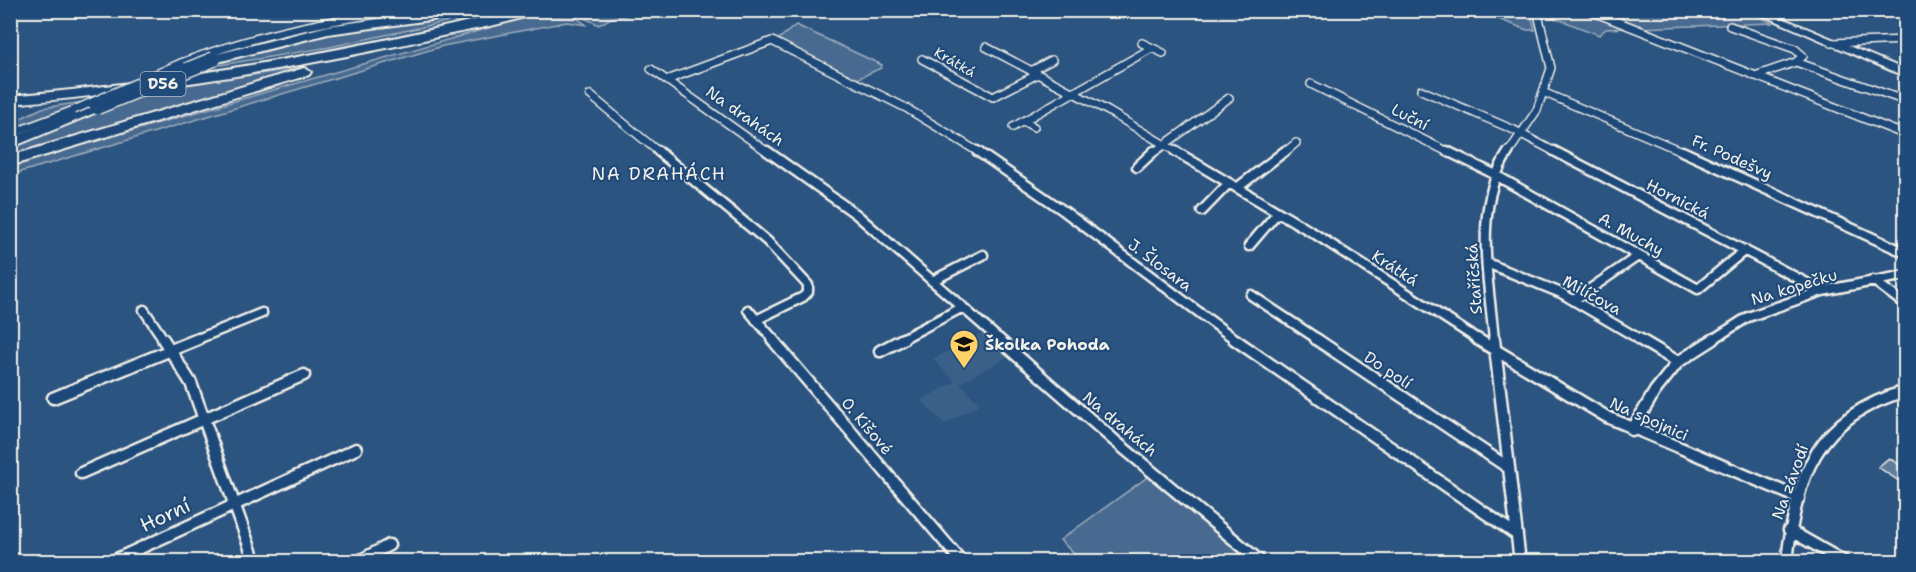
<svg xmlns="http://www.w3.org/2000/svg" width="1916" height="572" font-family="'Shantell Sans',sans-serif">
  <rect width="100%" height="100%" fill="#2c5481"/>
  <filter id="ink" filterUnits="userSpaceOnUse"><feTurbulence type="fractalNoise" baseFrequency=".0167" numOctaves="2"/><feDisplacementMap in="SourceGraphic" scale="12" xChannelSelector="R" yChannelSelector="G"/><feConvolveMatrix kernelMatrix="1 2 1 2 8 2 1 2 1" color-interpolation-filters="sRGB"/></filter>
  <g filter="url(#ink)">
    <path fill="#3b6088" d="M984,332L1011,355L960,383L980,404L945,424L921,400L955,382L933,359Z"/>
    <path fill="#496b90" stroke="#9eaebc" stroke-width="1.5" d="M576,10H655V11L611,18L599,25L578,15Z
      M1743,10L1773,23L1639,28L1616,19L1626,11Z
      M435,11H461L315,30L218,55L207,54C281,30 357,17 435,11Z
      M547,11H569L546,16L572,15L587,25L567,22L443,46L11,175L10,166Z
      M1477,11H1530L1535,30H1527Z
      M1545,11H1583L1629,28L1606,29L1599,35L1545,14Z
      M492,12L330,47L190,70L320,34Z
      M796,25L882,65L881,68L855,80L776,41Z
      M308,67L162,113L11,157V148L140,91Z
      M90,101L11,131V123L42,108Z
      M1149,476L1254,561H1081L1060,540Z"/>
    <path fill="#5e7b9a" stroke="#f4f1e8" stroke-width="1.5" d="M1889,458L1905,468V485L1878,467Z"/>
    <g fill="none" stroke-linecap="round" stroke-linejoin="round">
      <g stroke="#f4f1e8" stroke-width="10">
        <path id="minor-far2" d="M1588,10L1906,135
          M1730,26L1795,49L1803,56L1796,62L1755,76
          M1142,43L1163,53
          M1832,43L1906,40
          M986,47L1108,111L1178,153
          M922,59L993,97L1038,74
          M1796,62L1906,101
          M181,63C254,35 329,19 407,10
          M651,69L769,153
          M1031,71L1052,60
          M667,80L772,41L906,108L980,153
          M1311,84L1450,153
          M1421,90L1514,130L1557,153
          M1545,93L1686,153
          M590,95L660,153
          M1023,121L1034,127
          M1013,127L1152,48
          M10,134L74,110
          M1153,153L1229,98
          M1284,153L1296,143
          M1508,153L1537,110L1551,68L1537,10"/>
      </g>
      <g stroke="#f4f1e8" stroke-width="13">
        <path id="minor-far1" d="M658,151L767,241L808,285V292L803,297L756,320
          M767,151L856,214L1000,340
          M977,151L1064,211L1236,340
          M1175,151L1315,234L1479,340
          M1447,151L1490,172L1698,289L1745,250
          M1554,151L1822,291
          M1682,151L1906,253
          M1137,167L1154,151
          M1237,188L1285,151
          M1202,211L1229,183
          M1249,246L1278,212
          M1487,263L1561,293L1641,340
          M1873,280L1906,305
          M932,281L983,255
          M1251,295L1319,340
          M1574,300L1638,256
          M144,310L164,340
          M748,310L774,340
          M195,340L262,313
          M900,340L963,307
          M1494,340C1489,280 1472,205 1509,151
          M1712,340L1748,317L1822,291L1906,275"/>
      </g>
      <g stroke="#f4f1e8" stroke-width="15">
        <path id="minor" d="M163,339L191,383L255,562
          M772,339L962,562
          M998,339L1115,441L1261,562
          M1234,339L1517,535
          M1316,339L1509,468
          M1477,339L1607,417L1799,498
          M1494,339L1520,562
          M1639,339L1678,362
          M880,351L903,339
          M53,398L198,339
          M1632,430L1655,391L1678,362L1714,339
          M81,473L304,375
          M1789,530L1845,562
          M110,562L356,449
          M357,562L389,545
          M1787,562C1796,476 1816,416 1906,391"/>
      </g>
      <g stroke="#f4f1e8" stroke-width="4">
        <path id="tertiary" d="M1751,10H1763L1906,70V77Z"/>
      </g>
      <g stroke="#f4f1e8" stroke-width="4">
        <path id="motorway" d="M443,10H481L475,14L328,34L214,63L207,59L209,56L328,26Z
          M516,10H539C527,20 470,30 451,34C306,67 159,91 10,104V96C181,81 349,51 516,10Z
          M304,68L311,72L309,75L10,166V156Z
          M97,103L102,104L104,107L102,110L10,148V138Z"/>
      </g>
      <use href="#minor-far2" stroke="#1f4a7a" stroke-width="7"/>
      <use href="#minor-far1" stroke="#1f4a7a" stroke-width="8"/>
      <use href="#minor" stroke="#1f4a7a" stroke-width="10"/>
      <use href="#tertiary" fill="#1f4a7a" fill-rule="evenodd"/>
      <use href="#motorway" fill="#1f4a7a" fill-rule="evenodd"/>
      <g stroke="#f4f1e8" stroke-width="10" stroke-linecap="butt">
        <path id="minor-bridge" d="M74,110L181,63"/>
      </g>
      <g stroke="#f4f1e8" stroke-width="17" stroke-linecap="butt">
        <path id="motorway-bridge" d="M97,107L214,59"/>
      </g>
      <use href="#minor-bridge" stroke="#1f4a7a" stroke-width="7"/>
      <use href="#motorway-bridge" stroke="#1f4a7a" stroke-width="14"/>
    </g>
  </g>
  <defs>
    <g id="school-pin" transform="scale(1.5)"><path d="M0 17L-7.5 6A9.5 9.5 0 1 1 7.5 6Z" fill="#ffd166" stroke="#1f4a7a"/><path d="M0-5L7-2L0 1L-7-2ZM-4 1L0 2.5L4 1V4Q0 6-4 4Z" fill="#111"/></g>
  </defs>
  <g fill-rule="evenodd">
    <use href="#school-pin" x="964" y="344"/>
  </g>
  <g text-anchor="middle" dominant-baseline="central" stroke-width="4.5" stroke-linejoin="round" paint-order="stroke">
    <g font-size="14" fill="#f4f1e8" stroke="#1f4a7a">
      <text transform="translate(955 62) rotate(30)">Krátká</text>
    </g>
    <rect fill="#1f4a7a" stroke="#b4bfc7" stroke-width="1.5" x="140.5" y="72" width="45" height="24" rx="4.5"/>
    <g font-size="15" font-weight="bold" fill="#f4f1e8">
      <text x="163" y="84">D56</text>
    </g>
    <g font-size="16" fill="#f4f1e8" stroke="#1f4a7a">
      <text transform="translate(745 116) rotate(35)">Na drahách</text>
      <text transform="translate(1410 117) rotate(27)">Luční</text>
      <text transform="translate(1732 157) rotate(24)">Fr. Podešvy</text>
      <text transform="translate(1678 199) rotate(27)">Hornická</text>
      <text transform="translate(1631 234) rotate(29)">A. Muchy</text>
      <text transform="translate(1160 265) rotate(37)">J. Šlosara</text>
      <text transform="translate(1395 268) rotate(33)">Krátká</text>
      <text transform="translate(1474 279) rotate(-94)">Staříčská</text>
      <text transform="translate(1794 287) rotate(-17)">Na kopečku</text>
      <text transform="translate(1592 295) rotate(29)">Milíčova</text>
      <text transform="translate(1388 370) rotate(34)">Do polí</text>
      <text transform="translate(1649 419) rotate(24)">Na spojnici</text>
      <text transform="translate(1120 424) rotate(40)">Na drahách</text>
      <text transform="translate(867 426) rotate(50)">O. Kišové</text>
      <text transform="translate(1790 482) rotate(-70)">Na závodí</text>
    </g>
    <g font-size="16" font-weight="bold" fill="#f4f1e8" stroke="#1f4a7a" text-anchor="start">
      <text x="985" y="344">Školka Pohoda</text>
    </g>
    <g font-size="18" letter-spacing="1.5" fill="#f4f1e8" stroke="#1f4a7a">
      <text x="659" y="174">NA DRAHÁCH</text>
    </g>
    <g font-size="20" fill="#f4f1e8" stroke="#1f4a7a">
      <text transform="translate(165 515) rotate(-25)">Horní</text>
    </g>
  </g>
  <rect width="1916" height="572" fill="none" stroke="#1f4a7a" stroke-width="36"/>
  <rect x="18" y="18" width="1880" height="536" fill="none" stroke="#f4f1e8" stroke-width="2" filter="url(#ink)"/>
</svg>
